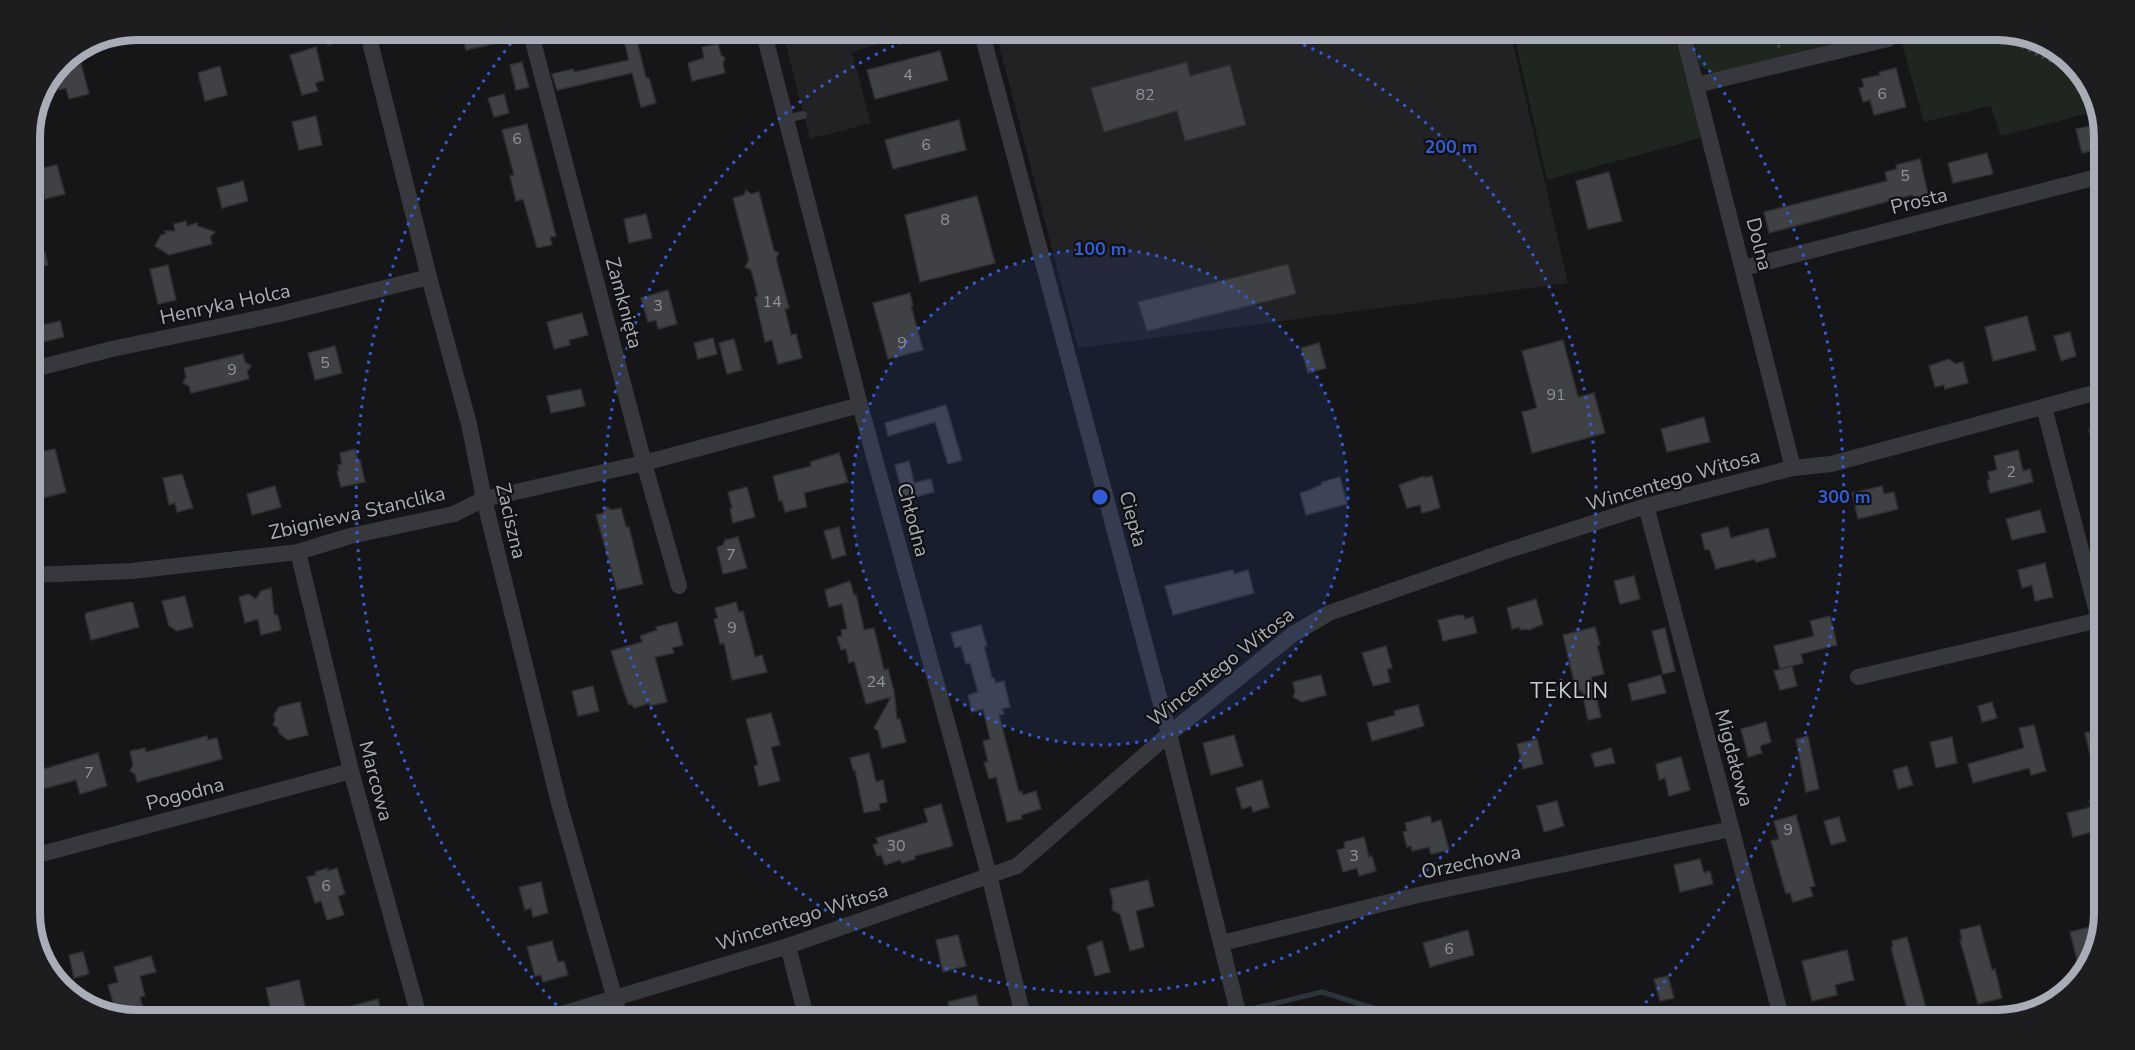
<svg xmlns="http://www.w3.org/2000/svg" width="2135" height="1050" font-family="'Nunito Sans',sans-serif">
  <rect width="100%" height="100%" fill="#161618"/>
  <path fill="#222225" d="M782,30H927L852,52L871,123L810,139Z
    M995,30H1510L1568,283L1078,348Z"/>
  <path fill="#1e261f" d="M1513,30H1673L1701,138L1547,180Z
    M1691,30H1886L1717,75L1700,66Z
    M1898,30H1998L2045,41L2087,77L2098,111L2001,136L1991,106L1924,122Z"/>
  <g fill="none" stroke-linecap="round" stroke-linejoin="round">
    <path stroke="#2c353c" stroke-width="5" d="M1251,1009L1322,992L1411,1020
      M1151,1020L1224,1012"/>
  </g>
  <path fill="#404145" stroke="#303034" stroke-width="1.5" d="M227,30H267V35L231,44Z
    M324,30H337L340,41L328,45Z
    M461,30H500L502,42L466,50Z
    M635,33L646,78H649L656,103L641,107L632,73L557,90L552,74L573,69L574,72L629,60L623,37Z
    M718,44L721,55L725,58L723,64L725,73L692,81L688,63L704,58L702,47Z
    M316,47L324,80L315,83L318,91L302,95L290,55Z
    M940,51L948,80L875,99L867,70Z
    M522,62L529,87L516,90L510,65Z
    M1187,62L1190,76L1230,65L1246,125L1185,141L1177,111L1104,132L1091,88Z
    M81,64L89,94L69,99L66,88L59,90L55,75L59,67L68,65L69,67Z
    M220,66L227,95L205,101L198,73Z
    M1896,68L1906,107L1874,115L1870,100L1863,102L1859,88L1864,87L1862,79L1880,75L1879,72Z
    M504,94L509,113L494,117L488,98Z
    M316,116L322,145L299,150L292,122Z
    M959,120L966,150L893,169L885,140Z
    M527,124L556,236L550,237L552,245L537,248L523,199L516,201L510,176L514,175L502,130Z
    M2090,126L2091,129L2101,127L2105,147L2082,153L2076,129Z
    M1987,153L1993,174L1953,183L1948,163Z
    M1920,159L1928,194L1913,198L1912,195L1769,233L1764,212L1887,181L1885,172L1897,169L1896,165Z
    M57,165L65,194L45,199L38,169Z
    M1609,172L1622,221L1588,229L1576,181Z
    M243,181L248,201L222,208L217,188Z
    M746,190L751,194L759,192L774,251L779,253L776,258L789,308L785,309L791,335L796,334L802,358L778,364L772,340L765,342L755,297L758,296L751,270L745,267L749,260L733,198L744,195Z
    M977,196L995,263L920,282L905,215Z
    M646,214L652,238L629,243L624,219Z
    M186,221L187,226L197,223L198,226L215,232L210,237L212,244L169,255L155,246L161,235L166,234L165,231H175L174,224Z
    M45,252L48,265L30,269V256Z
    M1288,264L1296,294L1147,331L1138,302Z
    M168,265L176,300L158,304L150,269Z
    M668,290L677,324L658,329L656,320L648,322L641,298Z
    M910,293L913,306H911L923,350L888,359L873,303Z
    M582,313L588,335L569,340L570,345L554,349L547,322Z
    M2027,316L2036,350L1993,361L1985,327Z
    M60,321L64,337L38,343L34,327Z
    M2070,332L2076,356L2061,361L2054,336Z
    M713,338L717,354L698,359L694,343Z
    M734,339L742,370L727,374L719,343Z
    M1563,340L1578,397L1594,393L1605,433L1532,453L1522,412L1537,408L1522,351Z
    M1319,343L1326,368L1308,373L1301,348Z
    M335,346L342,373L315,380L308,353Z
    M243,354L245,362L251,366L247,372L249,379L191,393L189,386L183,383L186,377L184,368Z
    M1949,359L1955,364L1963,362L1968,383L1945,389L1944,385L1935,387L1929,366Z
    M581,389L585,406L551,413L547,396Z
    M946,405L962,460L948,464L935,422L888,436L885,423Z
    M1704,417L1710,442L1667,452L1661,429Z
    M2105,425V473L2100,474L2089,429Z
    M55,449L66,492L43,498L31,453Z
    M355,449L358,460L360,459L365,482L341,487L337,471H339L338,465L342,464L340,453Z
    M2018,450L2023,471L2030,469L2033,482L1990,493L1987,480H1990L1988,472L1997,470L1994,456Z
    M839,453L848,482L804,493L807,507L785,512L782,500L779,501L773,476L811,466L810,462Z
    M909,461L914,483L931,479L934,492L904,500L895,465Z
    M182,474L193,508L177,512L175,503L169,505L163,478Z
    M1424,476V478L1432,476L1440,508L1422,513L1420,505L1407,508L1399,485Z
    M1340,477L1347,504L1306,515L1300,493L1310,490L1322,484V482Z
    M275,486L281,507L252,515L247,494Z
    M1882,486L1884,494L1894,492L1898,509L1858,519L1852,493Z
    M747,487L755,517L733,523L730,509L732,508L728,492Z
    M606,507L612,510L621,508L626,527H629L643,584L617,590L596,515L603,513Z
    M2040,510L2046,532L2012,540L2006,519Z
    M839,527L846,555L832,559L824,531Z
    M1728,527L1731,538L1768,528L1776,557L1756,562L1755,559L1716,569L1709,549L1705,550L1701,534Z
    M738,537L747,568L723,574L717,547L723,545L725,540Z
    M2045,563L2053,597L2035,601L2032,585L2022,588L2018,570Z
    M1233,570L1234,574L1248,570L1254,593L1173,615L1165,586Z
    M1634,576L1640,599L1620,604L1614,581Z
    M850,581L854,595L856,594L864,630L874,628L884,670L888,669L894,691L897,719H900L906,742L882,748L878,731L874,728L891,697L866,704L854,661L849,663L846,649L841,650L837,637L842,636L841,630L847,629L842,604L829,607L825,590Z
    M271,588L274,614L278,616L281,630L261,635L258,619L245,623L239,597L248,594L256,599L261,591Z
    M185,596L193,627L177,631L169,626L162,601Z
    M1536,599L1543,624L1529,630L1526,629L1520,630V627L1512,629L1507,608Z
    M130,602L133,603L139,627L91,640L85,616L86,613Z
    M736,602L739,612L743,611L755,657L762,655L767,672L732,680L724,643L720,644L714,619L718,618L715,608Z
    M1459,615L1464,616L1465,619L1473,617L1477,633L1443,641L1438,620Z
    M1830,616L1837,645L1801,654L1803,663L1780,669L1774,646L1814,636L1810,621Z
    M677,622L683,645L672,648L674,653L655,657L667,702L650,706L649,703L634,708L632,704L629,705L624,692L611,651L642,642L640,636L657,630L656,627Z
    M981,625L987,646H984L992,678H994L996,683L1004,681L1010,707L1002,709L1004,714L999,715L1019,792L1022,791L1023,795L1036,791L1041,809L1021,815L1022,819L1007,822L996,777L989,779L984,762H988L983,741L990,739L983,709L972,712L968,695L978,692L970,663L966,664L961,646L955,648L951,633Z
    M1595,627L1600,645H1597L1604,674L1591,677L1601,717L1588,720L1582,691H1579L1577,681L1574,682L1563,635Z
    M1665,628L1675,671L1663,674L1652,631Z
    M1386,646L1392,668L1387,669L1390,682L1373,686L1362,653Z
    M1792,666L1797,686L1780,690L1774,671Z
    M1321,675L1326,695L1302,702L1293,697L1295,692L1293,682Z
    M1661,675L1666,693L1632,701L1628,684Z
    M593,686L599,711L578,716L572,691Z
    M300,702L308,735L288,740L279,733L278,728L273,725L275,720L274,715L279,707Z
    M1992,702L1997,718L1982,722L1978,706Z
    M1418,705L1424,726L1372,741L1367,723L1395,715L1394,711Z
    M771,713L780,745L771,747L780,781L759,786L754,766L758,765L746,719Z
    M1766,722L1771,742L1760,746L1762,753L1748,757L1741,729Z
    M2034,725L2046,771L2031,775L2029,768L1973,783L1968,764L2024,748L2019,728Z
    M2099,730L2105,759L2092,763L2085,733Z
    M1234,735L1243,766L1211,775L1203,743Z
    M207,736L208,740L217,738L222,759L137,782L135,774L130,771L133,765L130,751L145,748L146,752Z
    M1808,736L1819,789L1806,792L1796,739Z
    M1952,737L1957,763L1936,768L1930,742Z
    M1537,739L1543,764L1523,769L1517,744Z
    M1611,748L1615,763L1595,767L1591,754Z
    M98,753L107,786L80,794L76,780L34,791L30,775V765L42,762L44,769Z
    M869,753L876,782L883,780L887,802L879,804L880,810L864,813L855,770H853L850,758Z
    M1681,757L1690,790L1669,796L1665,778L1659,780L1656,764Z
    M1907,766L1913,785L1898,789L1893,770Z
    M1262,780L1269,807L1253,812L1251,806L1242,809L1236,788Z
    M2105,797V814L2099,815L2102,829L2073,837L2067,813L2091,807L2089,801Z
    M1557,801L1564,826L1544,832L1537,806Z
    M941,804L953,846L915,856V859L902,863L900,860L885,865L881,855L877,856L873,845L878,843L876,838L928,822L924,809Z
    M1796,815L1815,886L1810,887L1813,896L1793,902L1790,893L1786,894L1771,841L1779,839L1774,821Z
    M1430,816L1432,823L1441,820L1449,850L1431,854L1429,847L1412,851L1411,846L1407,847L1403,832L1407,831L1405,823Z
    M1839,817L1846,841L1831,845L1824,821Z
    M1364,837L1369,857L1372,856L1376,871L1359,876L1357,868L1343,872L1337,850L1345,848L1344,842Z
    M1700,859L1704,873L1710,871L1713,884L1680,892L1674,865Z
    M328,868V871L337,868L345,894L338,896L344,915L327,920L321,901L315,903L307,877L316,875L315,872Z
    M1148,880L1154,906L1136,911L1144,947L1130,951L1120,914L1112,910L1113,902L1110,889Z
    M541,882L548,913L533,917L531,908L525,910L519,887Z
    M1980,925L1992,970L1995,969L2002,998L1978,1004L1960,940H1962L1960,930Z
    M2090,927L2092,936L2100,933L2095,955L2077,960L2070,932Z
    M1468,930L1474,955L1430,967L1423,943Z
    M958,935L966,966L943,972L936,940Z
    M1907,937L1927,1012L1909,1017L1891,947H1893L1892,941Z
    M552,941L558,962L564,961L568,975L543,982L541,975L535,976L527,947Z
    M1102,941L1110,972L1095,976L1087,946Z
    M1847,950L1854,980L1835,985L1837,995L1812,1001L1802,961Z
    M83,952L89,974L74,978L69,955Z
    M151,956L156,972L140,976L145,996L140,997L146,1018L137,1020L117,1015L108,985L118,982L114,967Z
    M1668,976L1674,998L1660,1001L1654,979Z
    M299,980L306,1011L273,1020L266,988Z
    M976,995L982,1020H953L948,1002Z
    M378,999L383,1020H356L352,1006Z"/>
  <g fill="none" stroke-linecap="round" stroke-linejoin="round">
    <path stroke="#3d3f44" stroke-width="3" stroke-dasharray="3 4.5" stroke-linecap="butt" d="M1776,30L1779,49
      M1997,30L2010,41L2088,80"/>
    <path stroke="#37383d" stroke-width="8" d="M786,119L803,115"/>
    <path stroke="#37383d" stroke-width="16" d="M367,30L429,277L469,424L484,499L559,803L621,1020
      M530,30L644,463L679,586
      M763,30L860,405L989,875L1024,1020
      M981,30L1169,734L1240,1020
      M1682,30L1793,468
      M1696,85L1888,39
      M1743,268L2105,175
      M30,370L112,349L280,314L429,277
      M2044,407L2105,643
      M1646,506L1782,1020
      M298,552L351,771L420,1020
      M30,575L132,571L298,552L350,536L454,514L484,499L644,463L860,405
      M1858,677L2099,620
      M30,857L351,771
      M1222,943L1418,895L1731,829
      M788,946L807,1020
      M542,1020L788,946L1017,866L1169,734L1293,634L1329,613L1503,552L1646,506L1793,468L1831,464L2105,390"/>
  </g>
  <circle cx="1100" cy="497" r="248" fill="#325cd3" fill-opacity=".12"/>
  <g fill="none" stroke="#325cd3" stroke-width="3" stroke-dasharray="3 6">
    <circle cx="1100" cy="497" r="248"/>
    <path d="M1270 31A496 496 0 1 1 930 31"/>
    <path d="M569 1018A744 744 0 0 1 518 34M1682 34A744 744 0 0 1 1631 1018"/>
  </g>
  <g text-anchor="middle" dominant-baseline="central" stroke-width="4.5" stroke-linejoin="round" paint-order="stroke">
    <g font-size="16" fill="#8e929b">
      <text x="908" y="75">4</text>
      <text x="1882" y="94">6</text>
      <text x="1145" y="95">82</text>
      <text x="517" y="139">6</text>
      <text x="926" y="145">6</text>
      <text x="1905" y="176">5</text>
      <text x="945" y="220">8</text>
      <text x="772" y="302">14</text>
      <text x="658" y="306">3</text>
      <text x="902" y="343">9</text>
      <text x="325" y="363">5</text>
      <text x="232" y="370">9</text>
      <text x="1556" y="395">91</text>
      <text x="2011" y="472">2</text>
      <text x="731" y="555">7</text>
      <text x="732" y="628">9</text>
      <text x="876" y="682">24</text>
      <text x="89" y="773">7</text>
      <text x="1788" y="830">9</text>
      <text x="896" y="846">30</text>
      <text x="1354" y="856">3</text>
      <text x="326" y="886">6</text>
      <text x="1449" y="949">6</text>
    </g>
    <g font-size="20" fill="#a8adb8" stroke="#111113">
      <text transform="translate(1919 201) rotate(-14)">Prosta</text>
      <text transform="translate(1759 244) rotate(76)">Dolna</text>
      <text transform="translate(624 303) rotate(75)">Zamknięta</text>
      <text transform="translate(225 304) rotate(-12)">Henryka Holca</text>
      <text transform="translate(1673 480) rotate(-16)">Wincentego Witosa</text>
      <text transform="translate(357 513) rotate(-13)">Zbigniewa Stanclika</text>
      <text transform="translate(1133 519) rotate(75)">Ciepła</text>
      <text transform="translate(913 520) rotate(75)">Chłodna</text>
      <text transform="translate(511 521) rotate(77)">Zaciszna</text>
      <text transform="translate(1221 667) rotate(-38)">Wincentego Witosa</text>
      <text transform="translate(1734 758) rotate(75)">Migdałowa</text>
      <text transform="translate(376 781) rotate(75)">Marcowa</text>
      <text transform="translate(185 794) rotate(-15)">Pogodna</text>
      <text transform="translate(1471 862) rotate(-12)">Orzechowa</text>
      <text transform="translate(802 917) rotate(-18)">Wincentego Witosa</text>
    </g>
    <g font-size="21" letter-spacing="1.5" fill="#c9ccd4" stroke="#111113">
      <text x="1570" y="691">TEKLIN</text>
    </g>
  </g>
  <path d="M0 0H2135V1050H0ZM137 40H1997A97 97 0 0 1 2094 137V913A97 97 0 0 1 1997 1010H137A97 97 0 0 1 40 913V137A97 97 0 0 1 137 40Z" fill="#1d1d20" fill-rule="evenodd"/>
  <path fill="none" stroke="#a8adb8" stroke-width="8" d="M137 40H1997A97 97 0 0 1 2094 137V913A97 97 0 0 1 1997 1010H137A97 97 0 0 1 40 913V137A97 97 0 0 1 137 40Z"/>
  <circle cx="1100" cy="497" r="9" fill="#325cd3" stroke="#111113" stroke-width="3"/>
  <g font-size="18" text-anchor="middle" font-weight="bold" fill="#325cd3" stroke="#111113" stroke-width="4.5" stroke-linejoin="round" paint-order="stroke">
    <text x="1451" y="153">200 m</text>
    <text x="1100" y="255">100 m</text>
    <text x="1844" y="503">300 m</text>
  </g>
</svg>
